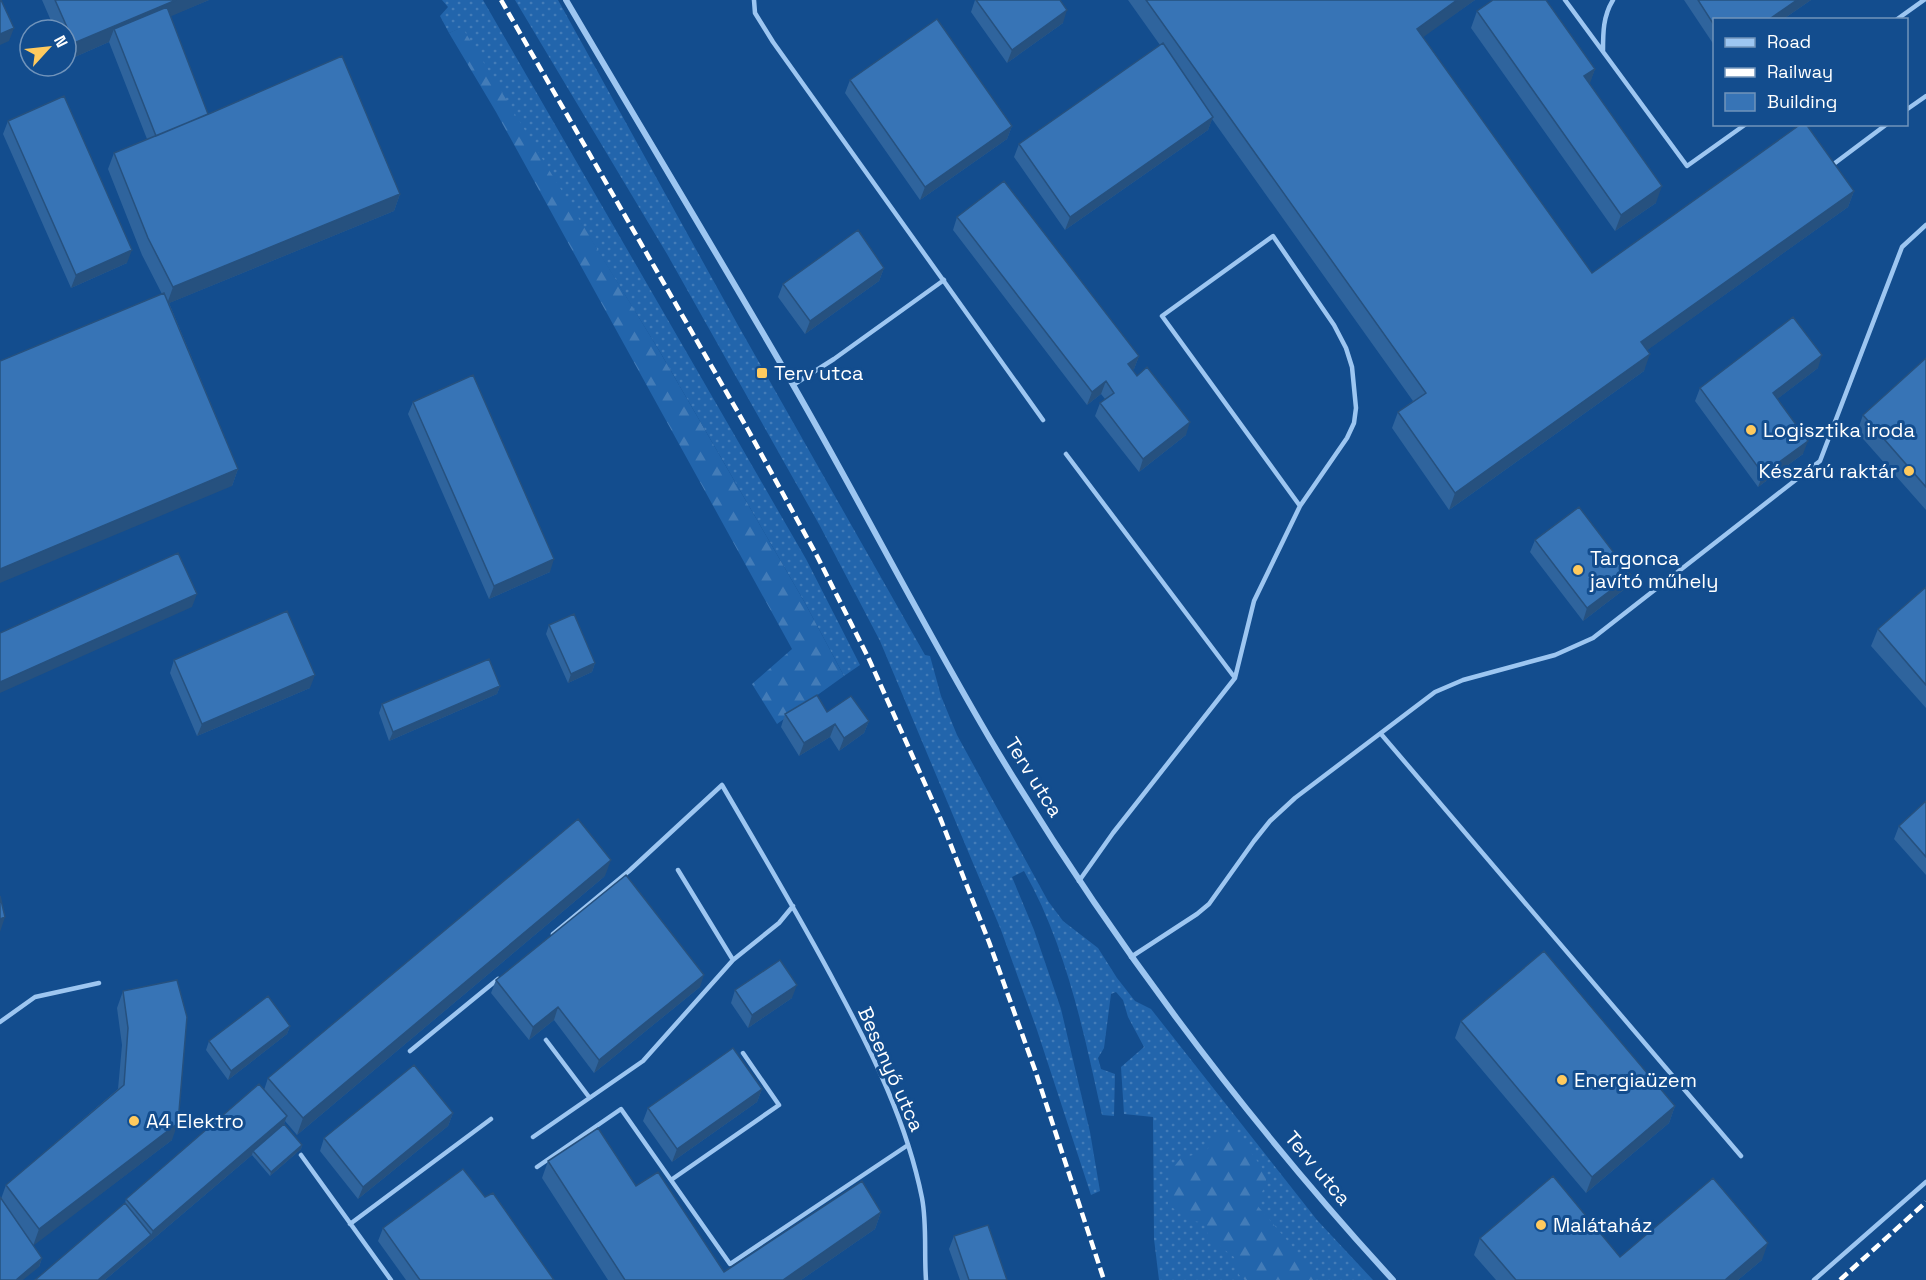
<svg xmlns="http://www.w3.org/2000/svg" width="1926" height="1280" font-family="'Space Grotesk',sans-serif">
  <defs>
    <pattern id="grass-dots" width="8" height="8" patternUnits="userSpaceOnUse" patternTransform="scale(1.5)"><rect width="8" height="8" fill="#2265ac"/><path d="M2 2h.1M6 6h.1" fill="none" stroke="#437cb8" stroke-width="1.8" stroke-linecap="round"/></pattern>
    <pattern id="forest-firs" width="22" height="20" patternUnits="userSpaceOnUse" patternTransform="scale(1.5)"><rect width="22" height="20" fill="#2265ac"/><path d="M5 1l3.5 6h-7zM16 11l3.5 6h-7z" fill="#437cb8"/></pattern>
  </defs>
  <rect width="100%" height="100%" fill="#134d8e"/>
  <path fill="url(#grass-dots)" d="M442,0H483L806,559L860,665L844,676L805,603L660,352L461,28L449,33L440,16L448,7Z
    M515,0H558L739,327L925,655L930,656L941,696L957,735L1048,901L1063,921L1098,948L1117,978L1135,1001L1151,1009L1317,1220L1373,1280H1159L1154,1239L1153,1117L1124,1114L1121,1067L1144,1047L1128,1017L1123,1000L1116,992L1111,994L1104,1048L1098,1058L1101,1069L1115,1074L1114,1116L1102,1115C1084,1033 1066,945 1024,871L1012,877L1034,930L1061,1009L1090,1132L1100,1191L1091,1195L1037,1030L1001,930L880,641L820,526L667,254Z"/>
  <path fill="url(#forest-firs)" d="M462,27L660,352L805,603L844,676L777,724L752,684L792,649L496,112L449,33Z
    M1236,1131L1267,1175L1265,1186L1256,1204L1315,1273V1280H1245L1239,1275L1234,1257L1209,1238L1205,1223L1188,1220L1168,1204L1169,1173L1181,1158L1205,1152L1220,1134Z"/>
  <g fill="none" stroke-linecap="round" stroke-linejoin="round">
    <path stroke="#9dc6f1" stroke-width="4.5" d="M754,0L755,13L773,42L1043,420
      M1565,0L1687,166L1746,124
      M1896,20L1924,0
      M1603,51C1603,33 1603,16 1613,0
      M1906,110L1926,96
      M1831,166L1887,124
      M793,385L834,359L944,280
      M1066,454L1235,678L1113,833L1079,881
      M1235,678L1254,601L1300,506L1347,438L1354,423L1356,408L1352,367L1346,348L1334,325L1273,236L1162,316L1300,506
      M1381,734L1741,1156
      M678,870L733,960
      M553,934L629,871L722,785C761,852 801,919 837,987C873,1054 907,1123 922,1198C927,1224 924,1253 926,1280
      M1131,957L1197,914L1209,904L1254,841L1270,821L1295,798L1435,692L1463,680L1555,655L1593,638L1820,461L1902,247L1926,225
      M0,1022L35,997L99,983
      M546,1040L589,1097
      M410,1051L498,979
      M533,1137L643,1061L733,960L779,923L793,906
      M301,1155L391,1280
      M537,1167L621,1109L730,1264L908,1145
      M671,1180L779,1105L743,1053
      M350,1224L491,1119
      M1814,1280L1926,1182"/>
    <path stroke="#9dc6f1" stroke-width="6" d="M566,0C641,128 718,255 792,383C860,501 921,622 990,739C1106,933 1241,1114 1393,1280"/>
    <path stroke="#fff" stroke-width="4.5" stroke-dasharray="10 4.5" stroke-linecap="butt" d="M501,0L747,428L817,556L868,657L939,815L989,942L1035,1070L1104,1280
      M1840,1280L1926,1202"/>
  </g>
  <path fill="#2f649d" d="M42,0H209L170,16L208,114L400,194L394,211L169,303L238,469L232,486L162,294L142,255L108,169L114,153L147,139L109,42L68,60L66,56V30H55Z
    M975,0L1063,23L1007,63L971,12Z
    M1128,0H1475L1422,37L1592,273L1854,191L1848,207L1647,350L1644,371L1449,510L1392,428L1398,412L1413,401L1212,119L1208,130L1065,230L1014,157L1019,144L1160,45Z
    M1684,0H1811L1782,20H1714V45Z
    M1477,11L1595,69L1589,84L1656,203L1615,231L1471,28Z
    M850,80L1012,126L1007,139L920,200L845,93Z
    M8,121L127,263L71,288L3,134Z
    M957,217L1139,356L1134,369L1132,370L1186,435L1139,472L1095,416L1100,403L1105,399L1101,394L1087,405L953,230Z
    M884,268L879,281L805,334L778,297L783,284Z
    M1926,358V510L1857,432L1863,415Z
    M1818,368L1777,399L1803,454L1758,487L1695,401L1700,388Z
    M413,402L550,572L489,599L408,414Z
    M1535,540L1626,588L1583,621L1530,552Z
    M1926,587V708L1871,646L1878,629Z
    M549,625L595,663L592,672L568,683L546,634Z
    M174,660L310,688L197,736L170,673Z
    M500,686L497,694L389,741L379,713L382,704Z
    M827,712L869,721L864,733L839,751L830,737L799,756L781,727L785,714Z
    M1926,801V875L1894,839L1899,826Z
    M605,876L297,1135L285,1121L284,1124L302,1145L301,1149L270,1176L252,1155L105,1280L126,1199L264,1090L268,1078Z
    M496,980L700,987L594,1073L554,1020L529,1040L491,993Z
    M735,990L792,998L748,1028L731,1003Z
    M123,991L172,1140L33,1245L42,1258L39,1267L1,1199L6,1185L118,1089L122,1045L117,1008Z
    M1461,1021L1675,1106L1669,1123L1586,1193L1455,1038Z
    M290,1026L287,1034L228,1080L206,1050L209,1041Z
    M762,1089L757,1102L672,1162L643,1121L648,1108Z
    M453,1113L448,1126L358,1199L320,1151L324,1138Z
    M548,1161L636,1186L724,1272L881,1212L875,1229L801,1280H608L542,1178Z
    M485,1197L554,1280H406L378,1241L383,1228Z
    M954,1236L1007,1280H960L949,1249Z
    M1480,1238L1620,1257L1762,1260L1738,1280H1496L1474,1255Z"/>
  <path fill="#26517f" d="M176,0H209L118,39L114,29L109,42L68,60L74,43Z
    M1457,0H1475L1411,46L1417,29Z
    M1797,0H1811L1782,20H1768Z
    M1067,10L1063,23L1007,63L1012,50Z
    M14,28L9,41L0,45V34Z
    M1595,69L1589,86L1584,76Z
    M1213,117L1208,130L1065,230L1070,217Z
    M1012,126L1007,139L920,200L925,187Z
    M1662,186L1656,203L1615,231L1621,215Z
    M1854,191L1848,207L1635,359L1641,342Z
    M400,194L394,211L167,304L173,287Z
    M132,250L127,263L71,288L76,275Z
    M884,268L879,281L805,334L810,321Z
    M1650,354L1644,371L1449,510L1455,493Z
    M1822,355L1818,368L1768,406L1773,393Z
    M1139,356L1134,369L1123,377L1128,364Z
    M1106,381L1101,394L1087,405L1092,392Z
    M1190,422L1186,435L1139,472L1143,459Z
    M1808,441L1803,454L1758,487L1763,474Z
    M238,469L232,486L0,583V569Z
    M554,559L550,572L489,599L494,586Z
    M1631,575L1626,588L1583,621L1587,608Z
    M197,594L192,607L0,693V682Z
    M595,663L592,672L568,683L571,674Z
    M315,675L310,688L197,736L202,724Z
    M500,686L497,694L389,741L393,732Z
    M869,721L864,733L839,751L844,738Z
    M835,724L830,737L799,756L804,743Z
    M611,860L605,876L297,1135L303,1118Z
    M5,917L0,932V919Z
    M704,975L700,987L594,1073L599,1060Z
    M797,985L792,998L748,1028L752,1015Z
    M558,1007L554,1020L529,1040L533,1027Z
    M290,1026L287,1034L228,1080L231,1071Z
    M762,1089L757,1102L672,1162L677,1149Z
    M1675,1106L1669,1123L1586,1193L1592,1177Z
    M453,1113L448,1126L358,1199L363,1187Z
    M287,1116L282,1129L253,1151L252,1155L105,1280H98L151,1235L153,1231Z
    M178,1123L172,1140L33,1246L39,1229Z
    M302,1145L301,1149L270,1176L271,1172Z
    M881,1212L875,1229L801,1280H783Z
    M1768,1243L1762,1260L1738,1280H1725Z
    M42,1258L39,1267L23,1280H16Z"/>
  <path fill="#3774b6" stroke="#26517f" stroke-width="1.5" d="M0,0H1L14,28L0,34Z
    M55,0H176L74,43Z
    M976,0H1060L1067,10L1012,50Z
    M1146,0H1457L1417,29L1592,273L1801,124H1806L1854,191L1641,342L1650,354L1455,493L1398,412L1426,393Z
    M1493,0H1546L1595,69L1584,76L1662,186L1621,215L1477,11Z
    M1698,0H1797L1768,20H1714V25Z
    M167,7L208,114L156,136L114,29Z
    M937,19L1012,126L925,187L850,80Z
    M1163,43L1213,117L1070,217L1019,144Z
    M342,56L400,194L173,287L148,238L114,153L211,113Z
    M64,96L132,250L76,275L8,121Z
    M1004,181L1139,356L1128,364L1137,376L1147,367L1190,422L1143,459L1100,403L1114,393L1106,381L1092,392L957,217Z
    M858,230L884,268L810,321L783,284Z
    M164,293L238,469L0,569V361Z
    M1793,317L1822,355L1773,393L1808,441L1763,474L1700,388Z
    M1926,358V487L1863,415Z
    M473,375L554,559L494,586L413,402Z
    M1579,507L1631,575L1587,608L1535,540Z
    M178,553L197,594L0,682V633Z
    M1926,587V685L1878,629Z
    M287,611L315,675L202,724L174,660Z
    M574,614L595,663L571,674L549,625Z
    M489,659L500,686L393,732L382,704Z
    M817,695L827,712L851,696L869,721L844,738L835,724L804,743L785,714Z
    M1926,801V857L1899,826Z
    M578,819L611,860L303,1118L268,1078Z
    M626,875L704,975L599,1060L558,1007L533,1027L496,980Z
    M0,896L5,917L0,919Z
    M1544,951L1675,1106L1592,1177L1461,1021Z
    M780,960L797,985L752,1015L735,990Z
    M177,980L187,1017L178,1123L39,1229L6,1185L124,1085L128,1028L123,991Z
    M268,996L290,1026L231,1071L209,1041Z
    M733,1048L762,1089L677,1149L648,1108Z
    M414,1065L453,1113L363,1187L324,1138Z
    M259,1084L287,1116L153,1231L126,1199Z
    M284,1124L302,1145L271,1172L253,1151Z
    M598,1128L636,1186L658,1172L724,1272L862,1181L881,1212L783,1280H625L548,1161Z
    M463,1169L485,1197L493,1193L554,1280H420L383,1228Z
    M1553,1176L1620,1257L1713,1178L1768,1243L1725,1280H1516L1480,1238Z
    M0,1197L42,1258L16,1280H0Z
    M125,1203L151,1235L98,1280H35Z
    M988,1225L1007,1280H969L954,1236Z"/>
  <g fill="#ffca5e" stroke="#134d8e" stroke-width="2">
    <rect x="756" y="367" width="12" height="12" rx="3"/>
    <circle cx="1751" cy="430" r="6"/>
    <circle cx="1909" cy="471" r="6"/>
    <circle cx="1578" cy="570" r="6"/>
    <circle cx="1562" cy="1080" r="6"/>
    <circle cx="134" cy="1121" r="6"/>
    <circle cx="1541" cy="1225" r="6"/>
  </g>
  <g text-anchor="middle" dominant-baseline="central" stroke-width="6" stroke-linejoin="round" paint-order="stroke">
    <g font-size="20" fill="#fff" stroke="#134d8e" text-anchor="start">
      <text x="774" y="373">Terv utca</text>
      <text x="1763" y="430">Logisztika iroda</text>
      <text x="1897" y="471" text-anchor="end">Készárú raktár</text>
      <text x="1590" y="558">Targonca<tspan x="1590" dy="23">javító műhely</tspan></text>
      <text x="1574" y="1080">Energiaüzem</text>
      <text x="146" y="1121">A4 Elektro</text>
      <text x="1553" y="1225">Malátaház</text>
    </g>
    <g font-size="20" fill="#fff" stroke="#134d8e">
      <text transform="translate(1034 777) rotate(58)">Terv utca</text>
      <text transform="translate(891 1069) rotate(66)">Besenyő utca</text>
      <text transform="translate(1318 1168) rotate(50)">Terv utca</text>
    </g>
  </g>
  <rect x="1713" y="18" width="195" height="108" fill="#134d8e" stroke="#7194bb" stroke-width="1.5"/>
  <rect x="1725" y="38" width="30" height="9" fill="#9dc6f1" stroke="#7194bb" stroke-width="1.5"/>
  <text x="1767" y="48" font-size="18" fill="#ffffff">Road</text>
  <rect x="1725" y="68" width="30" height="9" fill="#ffffff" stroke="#7194bb" stroke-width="1.5"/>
  <text x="1767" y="78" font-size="18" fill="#ffffff">Railway</text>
  <rect x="1725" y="93" width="30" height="18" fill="#3774b6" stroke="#7194bb" stroke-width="1.5"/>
  <text x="1767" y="108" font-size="18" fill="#ffffff">Building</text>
  <g transform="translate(48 48) rotate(63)"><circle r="28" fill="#134d8e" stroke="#7194bb" stroke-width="1.5"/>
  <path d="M0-4.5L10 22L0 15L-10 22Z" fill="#ffca5e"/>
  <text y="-9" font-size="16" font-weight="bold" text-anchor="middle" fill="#ffffff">N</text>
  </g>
</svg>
